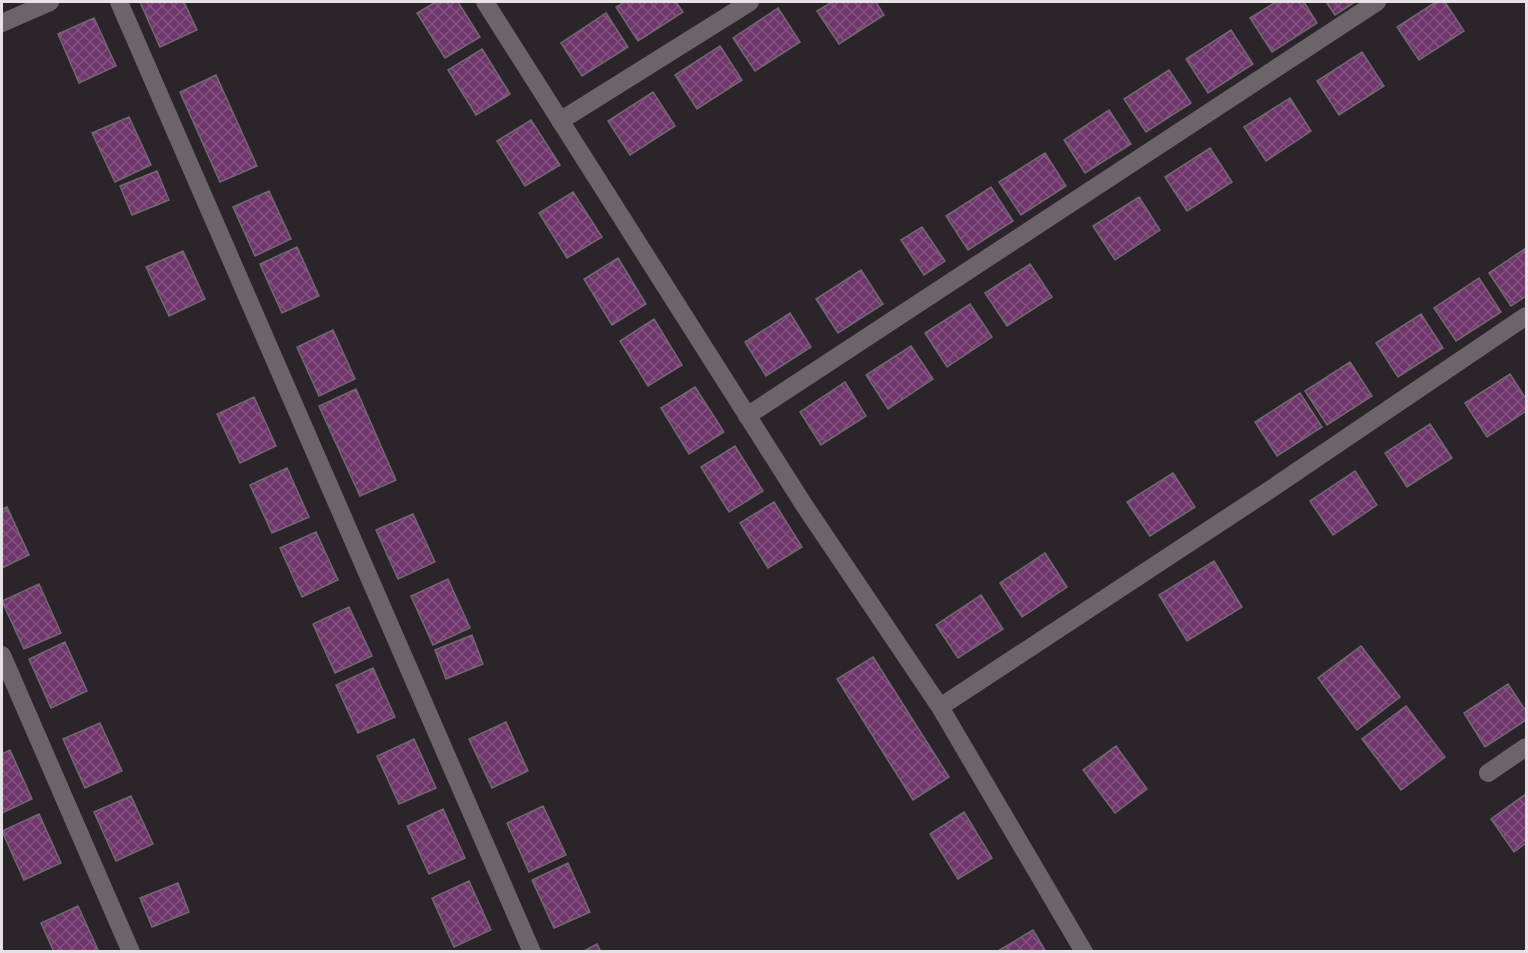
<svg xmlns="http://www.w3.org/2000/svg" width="1528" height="953" font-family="Spectral,serif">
  <defs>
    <pattern id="building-cross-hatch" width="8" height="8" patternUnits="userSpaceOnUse" patternTransform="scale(1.5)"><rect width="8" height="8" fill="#6f366b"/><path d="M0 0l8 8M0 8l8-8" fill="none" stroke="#845380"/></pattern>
  </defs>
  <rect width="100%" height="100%" fill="#2b252b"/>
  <path fill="url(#building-cross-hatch)" stroke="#70696f" stroke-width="1.5" d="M140,2H184L197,30L160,47Z
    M436,2H458L480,37L445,58L417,13Z
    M625,2H676L683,12L638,41L616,7Z
    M832,2H876L884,15L839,44L817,11Z
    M1276,2H1304L1317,23L1272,52L1250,18Z
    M1326,2H1355L1335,15Z
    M1436,2H1445L1464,31L1419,60L1397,27Z
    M778,8L800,42L755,71L733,38Z
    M606,13L628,47L582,76L561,43Z
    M94,18L116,66L79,83L58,34Z
    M1231,30L1253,64L1208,93L1186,59Z
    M720,46L742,80L697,109L675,75Z
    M482,49L510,94L476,115L448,70Z
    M1362,52L1384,86L1339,115L1317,81Z
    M1169,70L1191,103L1146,132L1124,99Z
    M216,75L257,166L220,182L180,92Z
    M653,92L675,126L630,155L608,121Z
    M1290,98L1311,131L1266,161L1244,127Z
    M1109,110L1131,144L1085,173L1064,140Z
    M129,117L151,165L115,182L92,133Z
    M531,120L560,165L525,186L497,141Z
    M1210,148L1232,182L1187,211L1165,177Z
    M1045,153L1066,186L1021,215L999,182Z
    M157,171L169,200L132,215L120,186Z
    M991,187L1013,221L968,250L946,216Z
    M269,191L291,239L255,256L233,207Z
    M573,192L602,237L567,258L539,213Z
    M1139,197L1160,230L1115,260L1093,226Z
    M922,227L945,261L924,275L901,240Z
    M297,247L319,296L282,313L260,264Z
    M1526,248V296L1511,306L1489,273Z
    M183,251L205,299L169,316L146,267Z
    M618,258L646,304L612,325L584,279Z
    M1030,264L1052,297L1007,326L985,293Z
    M861,270L883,304L838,333L816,299Z
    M1479,278L1501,312L1456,341L1434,308Z
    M970,304L992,337L947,367L925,333Z
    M790,313L811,347L766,376L745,342Z
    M1421,314L1443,348L1398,377L1376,343Z
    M654,319L682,365L648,386L620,341Z
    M333,330L355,379L319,396L297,347Z
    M911,346L933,379L888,409L866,375Z
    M1350,362L1372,396L1327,425L1305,391Z
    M1510,374L1526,399V411L1487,437L1465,403Z
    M845,382L866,416L821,445L800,412Z
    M695,387L724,432L689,454L661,408Z
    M356,389L396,480L360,496L319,406Z
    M1300,393L1322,427L1277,456L1255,422Z
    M254,397L276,446L240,463L217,414Z
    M1430,424L1452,458L1407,487L1385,453Z
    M735,446L763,491L729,512L701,467Z
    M287,468L309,517L272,533L250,485Z
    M1355,471L1377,505L1333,535L1310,501Z
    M1173,473L1195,507L1150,536L1127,502Z
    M774,502L802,547L768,568L740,523Z
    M7,507L29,555L2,568V509Z
    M413,514L435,562L398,579L376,530Z
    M316,532L338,580L302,597L280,548Z
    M1045,553L1067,587L1022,617L1000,583Z
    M1214,561L1242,607L1187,641L1159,595Z
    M448,579L470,628L433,645L411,596Z
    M39,584L61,633L24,649L2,601Z
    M981,595L1003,629L958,658L936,625Z
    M349,607L372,656L335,673L313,624Z
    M472,635L483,664L446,679L435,650Z
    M65,642L87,691L51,708L29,659Z
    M1361,646L1400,697L1357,730L1318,678Z
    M873,657L949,777L913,800L837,679Z
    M373,668L395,717L358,733L336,685Z
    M1508,684L1526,711V720L1485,747L1464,713Z
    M1406,706L1445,757L1401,790L1362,739Z
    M506,722L528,771L492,788L469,739Z
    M100,723L122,771L85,788L63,739Z
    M414,739L436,788L399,804L377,756Z
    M1116,746L1147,789L1115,813L1083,770Z
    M10,750L32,799L2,813V754Z
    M1526,794V843L1514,852L1491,819Z
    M131,796L153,844L116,861L94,812Z
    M543,806L566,855L529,872L507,823Z
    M443,809L465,858L429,874L407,826Z
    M964,812L992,858L958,879L930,834Z
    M39,814L61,863L24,880L2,831Z
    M568,863L590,912L554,928L532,880Z
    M469,881L491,930L454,947L432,898Z
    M178,883L189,912L152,927L140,898Z
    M78,906L99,952H54L41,923Z
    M1033,930L1046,952H999L998,951Z
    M597,944L601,952H582Z"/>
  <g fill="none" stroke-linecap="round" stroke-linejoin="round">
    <path stroke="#6b646a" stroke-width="18" d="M119,2L532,952
      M485,2L804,505L940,707L1084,952
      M2,23L50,2
      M560,121L750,2
      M747,416L1377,2
      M2,655L131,952
      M940,707L1268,491L1526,316
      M1488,773L1526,747"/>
  </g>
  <rect width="1528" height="953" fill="none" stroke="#e6e2e6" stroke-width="6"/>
</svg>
